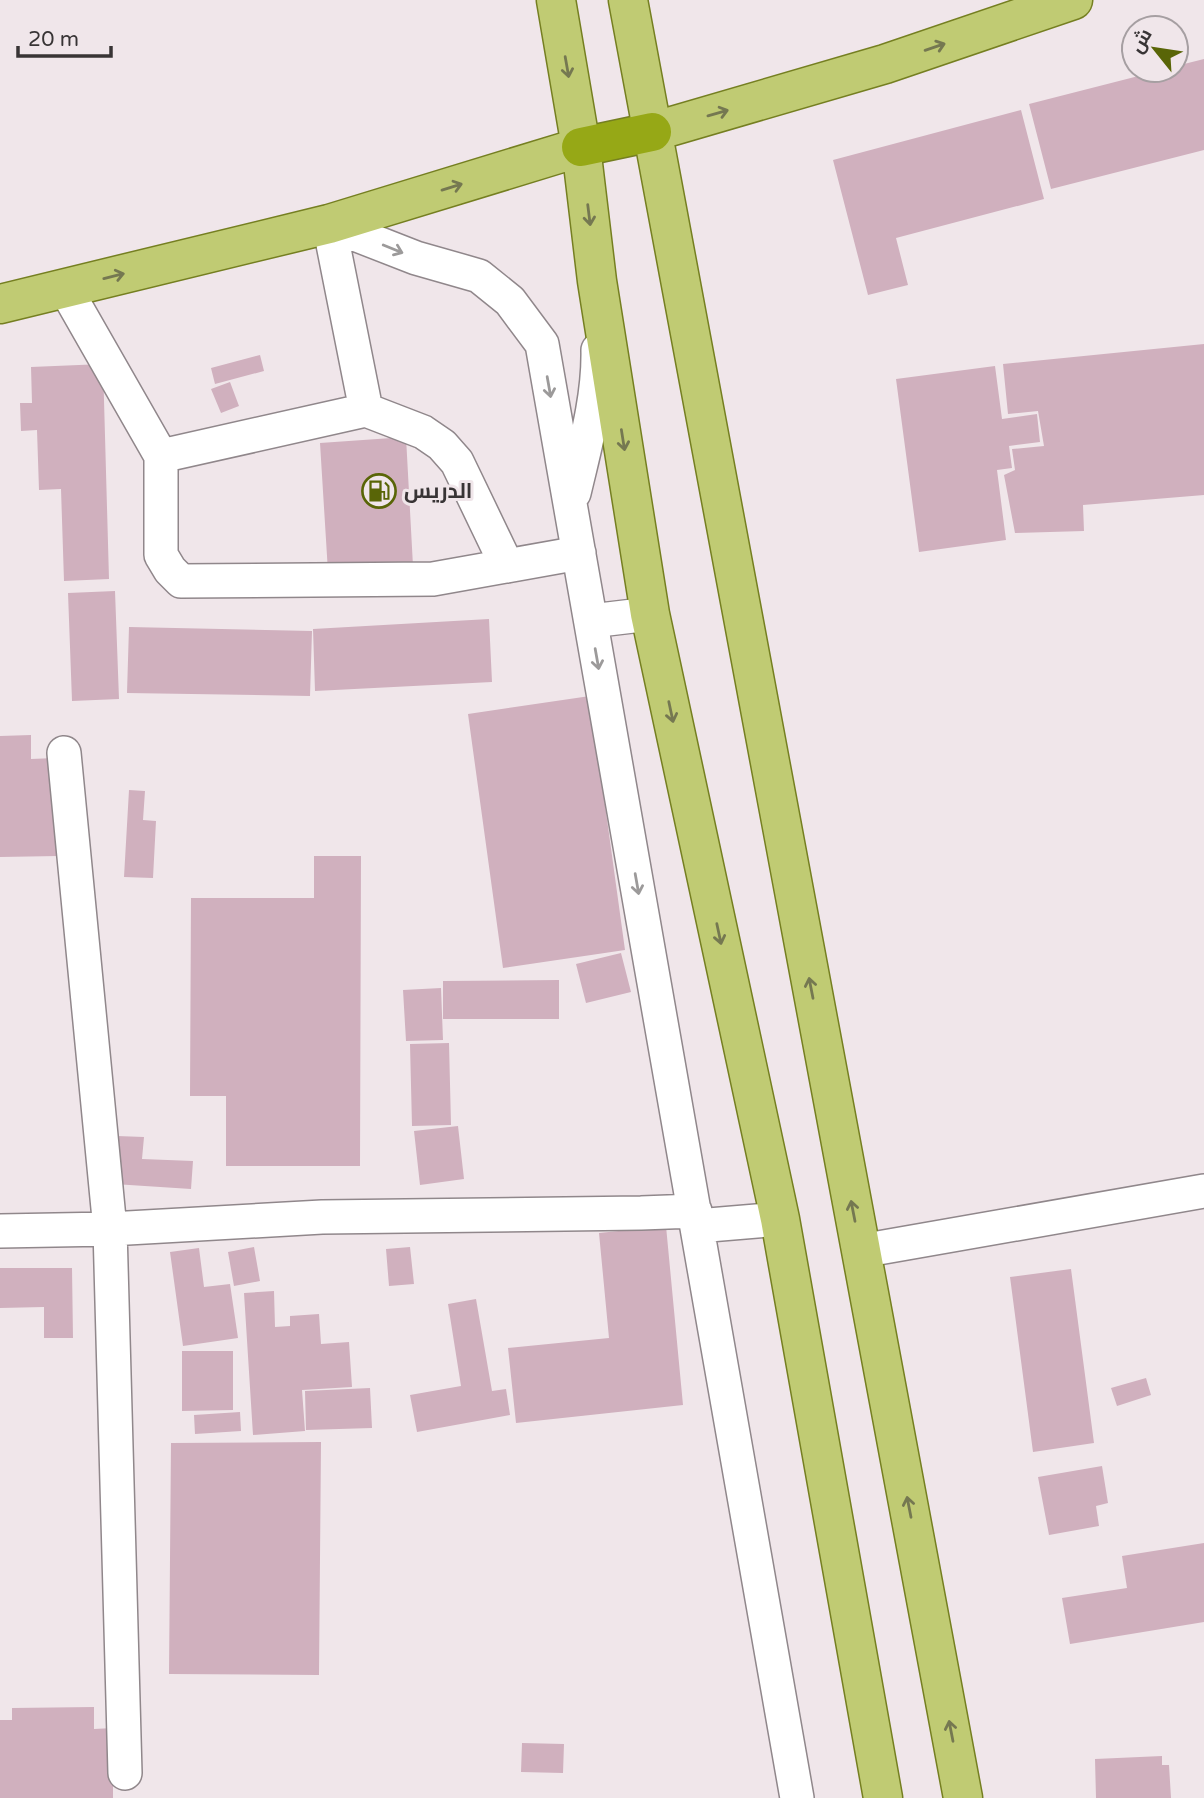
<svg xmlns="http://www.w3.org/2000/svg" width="1204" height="1798" font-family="'Varela Round',Cairo,sans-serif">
  <rect width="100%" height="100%" fill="#f0e6ea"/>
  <path fill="#d0b0be" d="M1204,59V150L1051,189L1029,104L1162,70H1176V66Z
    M1021,110L1044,199L896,238L908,285L868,295L833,160Z
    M1204,344V495L1083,505L1084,531L1015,533L1004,475L1015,470L1012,449L1044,446L1038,411L1008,414L1003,364Z
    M260,355L264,371L215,384L211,368Z
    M103,364L109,579L64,581L61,489L39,490L37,430L21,431L20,403H32L31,367Z
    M995,366L1002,419L1037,414L1040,442L1009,446L1012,468L997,470L1006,540L919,552L896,379Z
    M230,382L239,406L221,413L211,389Z
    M406,437L413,566L328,572L320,443Z
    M115,591L119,699L72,701L68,593Z
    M489,619L492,682L315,691L313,629Z
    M129,627L312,631L310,696L127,693Z
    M590,696L625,950L503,968L468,714Z
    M31,735V759L55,758L58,856L0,857V736Z
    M129,790L145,791L143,820L156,821L153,878L124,877Z
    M314,856H361L360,1166H226V1096H190L191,898H314Z
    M621,953L631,992L586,1003L576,964Z
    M559,980V1019H443V981Z
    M441,988L443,1040L406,1041L403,990Z
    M449,1043L451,1125L412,1126L410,1044Z
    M458,1126L464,1179L420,1185L414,1131Z
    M117,1136L144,1137L142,1159L193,1161L191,1189L114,1184Z
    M666,1226L683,1405L516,1423L508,1348L609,1338L599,1233Z
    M254,1247L260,1281L234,1286L228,1252Z
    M410,1247L414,1284L389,1286L386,1249Z
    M199,1248L204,1287L230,1284L238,1338L183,1346L170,1252Z
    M0,1268H72L73,1338H44V1307L0,1308Z
    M1071,1269L1094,1443L1033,1452L1010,1277Z
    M274,1291L275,1327L290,1326V1316L319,1314L321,1344L349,1342L352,1387L302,1390L305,1431L253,1435L244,1293Z
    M476,1299L492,1391L506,1389L510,1415L417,1432L410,1395L461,1386L448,1304Z
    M182,1351H233V1410L182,1411Z
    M1146,1378L1151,1395L1117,1406L1111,1388Z
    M370,1388L372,1428L306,1430L305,1391Z
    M240,1412L241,1431L195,1434L194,1415Z
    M321,1442L319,1675L169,1674L171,1443Z
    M1102,1466L1108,1503L1096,1506L1099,1526L1049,1535L1038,1477Z
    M1204,1543V1622L1070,1644L1062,1598L1127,1588L1122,1556Z
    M94,1707V1729L113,1728V1798H0V1720H12V1708Z
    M522,1743L564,1744L563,1773L521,1772Z
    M1162,1756V1765H1169L1171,1798H1096L1095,1759Z"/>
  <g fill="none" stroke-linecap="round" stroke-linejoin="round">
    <g stroke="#90878b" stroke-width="36">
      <path id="minor" d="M329,224L416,258L479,276L510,301L542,344L797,1798
        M65,288L161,456L366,410L329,224
        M366,410L423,432L442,445L457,462L507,566
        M161,456V555L170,570L181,581L433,579L579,553
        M574,493C585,446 599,398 598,350
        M591,621L650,614
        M64,753L110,1229L125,1773
        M697,1226L780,1219
        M0,1231L110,1229L322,1217L641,1213L695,1211
        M861,1251L1204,1191"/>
    </g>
    <g stroke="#757f21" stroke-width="41">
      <path id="major" d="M556,0L581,147L597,281L650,614L780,1219L883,1798
        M628,0L963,1798
        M652,132L885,64L1073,0
        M0,304L329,224L581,147"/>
    </g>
    <g stroke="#757f21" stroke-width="41">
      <path id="highway" d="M581,147L652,132"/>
    </g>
    <use href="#minor" stroke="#fff" stroke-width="33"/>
    <use href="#major" stroke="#c0cb73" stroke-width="38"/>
    <use href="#highway" stroke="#96a816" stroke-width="38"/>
  </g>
  <defs><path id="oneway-shaft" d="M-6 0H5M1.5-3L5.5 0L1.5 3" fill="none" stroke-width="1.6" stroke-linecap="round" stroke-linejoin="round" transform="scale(1.75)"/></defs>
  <g stroke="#757851">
    <use href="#oneway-shaft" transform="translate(935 47) rotate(-19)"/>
    <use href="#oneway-shaft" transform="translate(567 67) rotate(80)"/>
    <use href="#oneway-shaft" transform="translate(718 113) rotate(-16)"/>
    <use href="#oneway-shaft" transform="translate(452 187) rotate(-17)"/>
    <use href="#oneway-shaft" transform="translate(589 215) rotate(83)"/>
    <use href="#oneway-shaft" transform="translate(114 276) rotate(-14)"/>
    <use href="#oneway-shaft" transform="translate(623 440) rotate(81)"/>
    <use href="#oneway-shaft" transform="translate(671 712) rotate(78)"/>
    <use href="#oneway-shaft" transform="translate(719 934) rotate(78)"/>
    <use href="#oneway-shaft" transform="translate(811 988) rotate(-101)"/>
    <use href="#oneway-shaft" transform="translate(853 1211) rotate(-101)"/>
    <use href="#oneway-shaft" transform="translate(909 1507) rotate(-101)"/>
    <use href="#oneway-shaft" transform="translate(951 1731) rotate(-101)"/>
  </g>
  <g stroke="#9c9a9a">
    <use href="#oneway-shaft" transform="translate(393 249) rotate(22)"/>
    <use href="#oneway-shaft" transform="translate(549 387) rotate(80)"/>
    <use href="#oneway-shaft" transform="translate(597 659) rotate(80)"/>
    <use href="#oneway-shaft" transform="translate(637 884) rotate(80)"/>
  </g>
  <defs>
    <g id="fuel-ring" transform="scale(1.75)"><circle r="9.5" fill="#f0e6ea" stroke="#596507" stroke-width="1.5"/><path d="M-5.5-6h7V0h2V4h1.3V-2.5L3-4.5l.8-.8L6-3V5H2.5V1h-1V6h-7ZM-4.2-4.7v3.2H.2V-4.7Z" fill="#596507"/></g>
  </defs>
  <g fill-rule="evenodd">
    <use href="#fuel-ring" x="379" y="491"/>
  </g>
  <g text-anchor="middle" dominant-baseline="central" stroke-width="6" stroke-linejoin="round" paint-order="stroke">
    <g font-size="21" font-weight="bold" fill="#383435" stroke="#f0e6ea" text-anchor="start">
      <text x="404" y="491">الدريس</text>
    </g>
  </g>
  <g transform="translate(1155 49) rotate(300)"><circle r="33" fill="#f0e6ea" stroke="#a69fa2" stroke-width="2"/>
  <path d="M0-5L12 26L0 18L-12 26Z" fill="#596507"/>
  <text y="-10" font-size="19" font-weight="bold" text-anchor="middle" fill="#383435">ش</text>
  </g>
  <path d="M18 46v10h93v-10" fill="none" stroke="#383435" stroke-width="3.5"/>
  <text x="28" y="46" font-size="21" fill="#383435" stroke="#f0e6ea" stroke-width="5" paint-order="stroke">20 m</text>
</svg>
